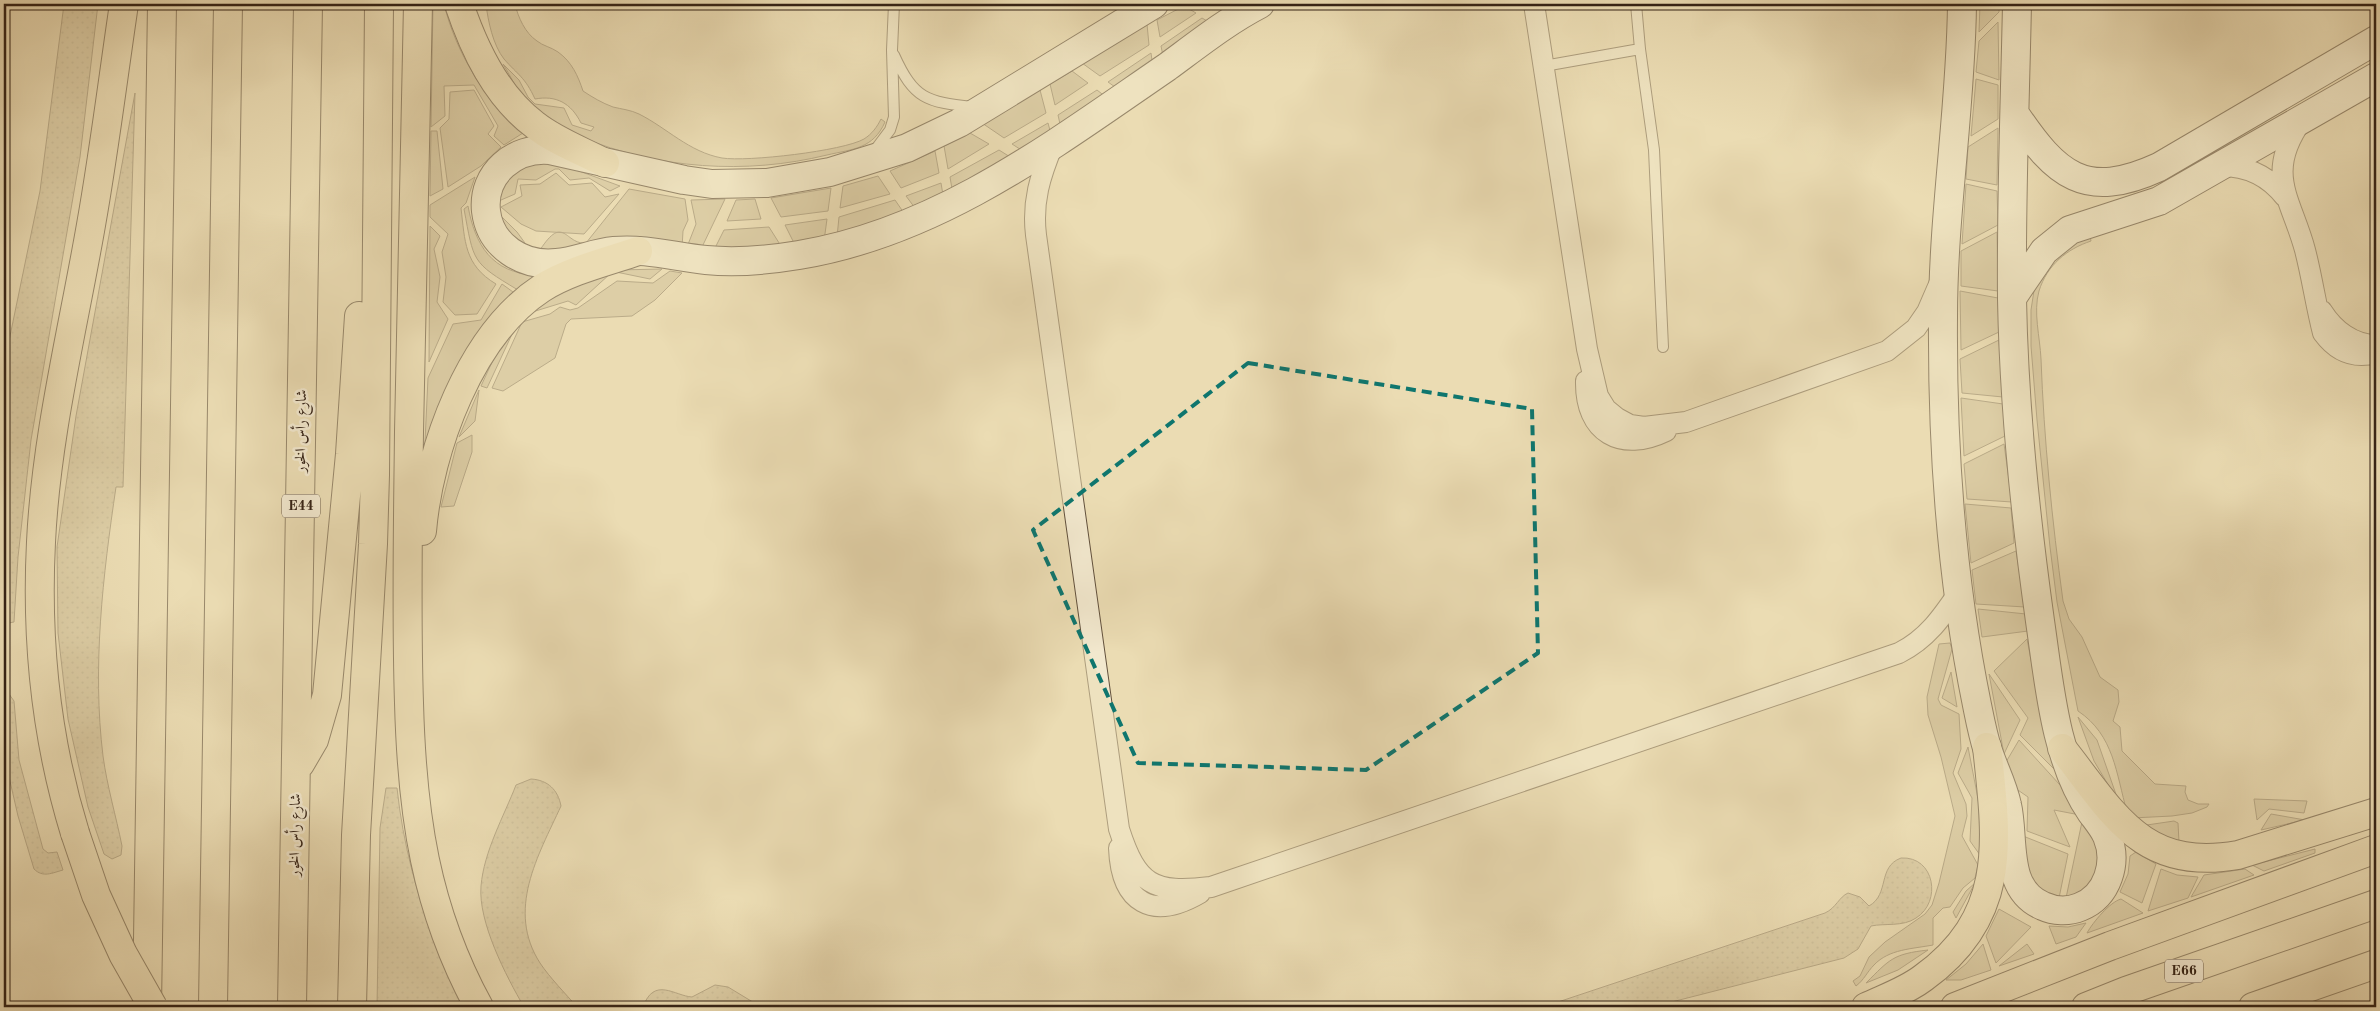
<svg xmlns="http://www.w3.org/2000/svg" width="2380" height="1011" font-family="'Old Standard TT',Amiri,serif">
  <defs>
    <pattern id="park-dots" width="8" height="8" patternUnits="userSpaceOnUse" patternTransform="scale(1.25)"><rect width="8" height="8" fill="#ccbd98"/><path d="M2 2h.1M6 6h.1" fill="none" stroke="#b0a282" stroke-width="1.8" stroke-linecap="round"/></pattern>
  </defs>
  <rect width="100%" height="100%" fill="#ebdcb3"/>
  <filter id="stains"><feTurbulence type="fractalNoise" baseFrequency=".004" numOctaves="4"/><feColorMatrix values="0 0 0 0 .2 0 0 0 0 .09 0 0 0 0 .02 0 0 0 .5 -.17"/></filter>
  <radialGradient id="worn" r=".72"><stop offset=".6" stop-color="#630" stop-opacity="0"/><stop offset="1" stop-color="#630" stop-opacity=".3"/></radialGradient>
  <path fill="#ccbd98" stroke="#807057" d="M433,4H444C456,53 485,100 523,133L504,145L494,136L498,126L474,85L444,86L445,116L431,127Z
    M486,4H515C518,17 525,33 537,41C543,46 551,47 558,52C572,62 578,76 583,91C592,97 602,103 613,107C621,109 631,110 639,114C667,128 689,152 722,158C747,162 843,151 864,139C872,134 877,127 881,119L885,122C873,149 853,149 827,155C746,175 658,169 581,137C561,129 537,114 523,96C515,87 510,75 503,64L519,80L528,97L535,104L564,108L572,125L591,131L594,127L581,123C571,103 556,95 535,99C525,77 518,75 504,59C493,45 488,21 486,4Z
    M1980,4H1999V12L1979,32Z
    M1184,6L1196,13L1160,37L1157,20Z
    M1202,18L1214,25L1164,61L1161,46Z
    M1998,22L1999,80L1976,72L1979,41Z
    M1147,24L1149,45L1100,76L1082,63Z
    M1151,53L1153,68L1122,92L1108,82Z
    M1072,71L1088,83L1055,105L1050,84Z
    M1976,79L1998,85V119L1971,136Z
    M474,90L494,126L488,134L501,147L481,166L448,187L440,128L449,119L450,92Z
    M1040,90L1046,113L1004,138L982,123Z
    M1097,90L1111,101L1062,133L1058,115Z
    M1048,123L1052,138L1026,153L1012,144Z
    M1998,128L1997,185L1966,179L1968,147Z
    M431,131H437L443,189L430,196Z
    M970,133L989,144L948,169L944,146Z
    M999,150L1015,160L953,195L950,177Z
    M935,151L939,173L901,188L890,171Z
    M535,162L560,164L620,186L610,191L589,178L570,180L559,169H555L536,180L518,179L515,194L494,203L505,178Z
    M556,173L569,185L592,183L605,197L619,194L584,234L536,231L521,224L501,207L522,196L520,185L540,184Z
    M878,176L890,194L840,208L843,186Z
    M475,177L466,203L461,208C465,241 464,265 496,284L477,314L455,315L443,302L446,277L442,252L448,234L430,217V205Z
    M941,183L944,201L918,212L906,196Z
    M1966,184L1997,191L1998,225L1962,244Z
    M831,188L828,211L781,217L771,198Z
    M629,189L685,199L688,220L683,231L682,248L582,247L540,250C564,213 565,245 586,243Z
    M725,199L702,247H687L696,224L691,200Z
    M755,199L761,219L727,221L736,200Z
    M895,200L906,216L837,237L839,217Z
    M468,206C475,245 492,273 535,275L518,290C471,262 474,262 464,209Z
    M495,210L517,232L530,250L512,243Z
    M827,219L824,241L795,245L785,225Z
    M430,226L440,236L434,249L440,277L437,302L448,319L429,362Z
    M769,227L781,246L714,250L724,230Z
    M1997,232L1998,291L1961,286V251Z
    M2090,236L2091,241C2067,249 2047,265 2039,291C2033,312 2040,337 2041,359C2044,440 2052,520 2063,601L2069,619L2082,637L2100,677L2118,690L2119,702L2113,721L2120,727L2122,751L2155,784L2186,786L2185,792L2188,800L2198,804H2209L2207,807L2192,813L2172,816L2132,818L2127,812C2116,773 2114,735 2078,711L2057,602L2050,547L2037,420L2031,346V310L2035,284L2061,249Z
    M662,269L650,279L616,272L617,270Z
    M670,271L682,273L655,300L632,316L571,319L566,324L555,358L503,391L492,388L522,322L550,314L560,307L570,310L578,308L617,281L653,283Z
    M611,273L576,305L568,301L529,313L553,293Z
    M502,284L513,292L497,314L424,463L428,378L453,324L481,320Z
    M1960,291L1998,298L1999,332L1961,350Z
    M513,332L487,388L481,386L494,358Z
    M1999,340L2003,397L1962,393L1960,359Z
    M479,390L475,421L459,437Z
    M1961,398L2003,404L2005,436L1964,456Z
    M472,435V452L454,506L441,507L457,443Z
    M2004,444L2012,502L1967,499L1964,464Z
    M1965,504L2011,508L2014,543L1971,563Z
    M2016,551L2025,607L1976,604L1972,570Z
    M1978,609L2026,614L2028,631L1982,637Z
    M2027,639L2035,681L2064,779L2020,735L2028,718L1994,671Z
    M1950,643L1952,649L1938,699L1941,705L1959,714L1961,749L1953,773L1966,804L1967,816L1962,836L1978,865L1975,878L1963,888L1950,907L1943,908L1933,918V945C1912,949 1889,949 1874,965C1867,972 1864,980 1856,986L1853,981L1860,976L1869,957L1885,942L1925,914L1932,905L1939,883L1955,816L1941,757L1928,715L1927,697L1939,644Z
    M1951,672L1957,707L1942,698Z
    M1989,674L2020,720L2004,754Z
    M2078,717L2097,740L2119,803L2094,761Z
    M2019,740L2060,785L2070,789L2080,815L2054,810L2070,847L2027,831L2028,797L2012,786L2006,762Z
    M1968,747L1979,804L1980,855L1970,841L1972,798L1958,773Z
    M2254,799L2307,801L2304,813L2269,809L2257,820Z
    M2271,814L2305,820L2261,830Z
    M2083,817L2100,852L2094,880L2082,892L2066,898Z
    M2174,821L2178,823L2179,842L2140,826Z
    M2023,836L2068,854L2059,898H2052L2026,878Z
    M2315,849V853L2264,871L2252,865Z
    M2136,852L2156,864L2142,903L2120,892L2128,874L2130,856Z
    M2161,869L2177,875L2198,877L2188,898L2148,911Z
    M2245,869L2254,875L2191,897L2204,875Z
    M1975,883L1956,918L1953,912L1966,891Z
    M2121,899L2143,913L2087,933C2093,922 2110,902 2121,899Z
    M1999,909L2031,927L1996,963L1986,936Z
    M2086,923L2076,937L2056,944L2049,926L2068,927Z
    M1983,944L1991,970L1961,980H1946L1966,964Z
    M2027,944L2034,954L1999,966Z
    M1928,950L1898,970L1866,983C1890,959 1893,954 1928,950Z"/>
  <path fill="url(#park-dots)" stroke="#807057" d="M64,4H98L80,157L31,440L18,557L14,622L4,624V365L40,191Z
    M135,93L123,487H116C103,575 92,667 103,756C107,786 116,816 122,846L121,855L112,859L104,854L88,807L68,719L58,633L57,547L76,416Z
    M4,694H9L14,701L19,760L43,849L48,853L57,852L63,870C52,873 43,878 34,869L18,816L4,755Z
    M531,779C548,780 558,790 561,806C538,856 506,910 540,963C550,978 565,993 577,1007H524C506,976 478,922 481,886C484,851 504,816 516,785Z
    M386,788H397C403,844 417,897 438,949C446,969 458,988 468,1007H377L380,828Z
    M1901,858C1935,856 1942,902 1916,918C1903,927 1885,923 1871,926L1858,949L1844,958L1652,1007H1543L1825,913C1836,908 1839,897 1848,893L1860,897L1869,906C1890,894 1877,867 1901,858Z
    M715,985L728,987L761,1007H643C654,976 675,996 692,997Z"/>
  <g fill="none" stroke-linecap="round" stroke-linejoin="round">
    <g stroke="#62513d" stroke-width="12">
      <path id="lane" d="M1636,4L1640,49L1654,150L1663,347
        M894,55C914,99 926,102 973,107
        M1544,66L1640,49
        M875,150L890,130L894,117L892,50L894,4"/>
    </g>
    <g stroke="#62513d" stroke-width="22">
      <path id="street" d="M1534,4L1587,349L1598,396L1606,409L1617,418L1630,425L1644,427L1686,422L1887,351L1916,328L1927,312L1940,282
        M2302,120C2264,174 2291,198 2305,250C2312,277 2316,306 2323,333C2337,352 2353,359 2376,353
        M1053,145C1040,176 1032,202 1036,235L1119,829C1137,885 1153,894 1211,887L1899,653C1927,639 1942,617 1959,592
        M2218,166C2246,165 2268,175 2285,197
        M2322,311C2334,330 2353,345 2376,345
        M1586,381C1585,433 1621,453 1666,431
        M1119,848C1121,903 1152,921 1200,893"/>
    </g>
    <g stroke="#352316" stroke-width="30">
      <path id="secondary" d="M1154,4L959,123L907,148L830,172L767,183L712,184L684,180L550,150C515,147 482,173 486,211C490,246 523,267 557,263C576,261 594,253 614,251C645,248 676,257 706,260C737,263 769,260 799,255C939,232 1053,145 1167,67C1197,45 1227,21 1260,4
        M1962,4C1961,109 1943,212 1943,317C1942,446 1951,578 1977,705C1980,720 1983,736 1988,751C1994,769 2003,786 2007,805C2015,839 2003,889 2043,906C2054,911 2068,912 2080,907C2108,896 2118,862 2107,836C2103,827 2096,819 2091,812C2055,760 2049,682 2040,621C2025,514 2014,407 2012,299C2011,200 2015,102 2017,4
        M2015,114C2056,175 2085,201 2159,167L2376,40
        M2012,298L2044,251L2070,230L2159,201L2376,77"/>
    </g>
    <g stroke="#352316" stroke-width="30">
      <path id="highway" d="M418,4C415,147 412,289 409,432C408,523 406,612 409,703C412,814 425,908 479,1007
        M459,4C474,49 496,96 535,125C555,141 582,151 605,163
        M422,531C429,449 470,335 542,288C571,270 606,262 638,251
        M2062,748C2114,814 2142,872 2238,855L2376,812
        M300,764L314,740L327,695L350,454L359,316
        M75,833C46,739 36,640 41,542C46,436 73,329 91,225C104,152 113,78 124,4
        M147,1007L162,4
        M213,1007L228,4
        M292,1007L308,4
        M352,1007L356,835L373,544L375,475L379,4
        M1866,1007C1885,998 1906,991 1923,978C2009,916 1997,840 1987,747
        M1955,1007L2110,946L2376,849
        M2086,1007L2126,991L2376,904
        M2253,1007L2376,964"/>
    </g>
    <use href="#lane" stroke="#f2e8ce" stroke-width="10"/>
    <use href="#street" stroke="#f2e8ce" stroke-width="20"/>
    <use href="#secondary" stroke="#f2e8ce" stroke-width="28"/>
    <use href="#highway" stroke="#ebdcb3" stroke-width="28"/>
    <g stroke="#352316" stroke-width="30" stroke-linecap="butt">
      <path id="highway-bridge" d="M75,833L96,895L123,954L153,1007"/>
    </g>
    <use href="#highway-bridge" stroke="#ebdcb3" stroke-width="28"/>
  </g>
  <path d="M0 0H2380V1011H0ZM1248,363L1532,409L1538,653L1366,770L1138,763L1033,530Z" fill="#ebdcb3" fill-opacity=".55" fill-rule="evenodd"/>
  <path fill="none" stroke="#0f766e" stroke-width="4" stroke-dasharray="10 6" stroke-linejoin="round" d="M1248,363L1532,409L1538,653L1366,770L1138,763L1033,530Z"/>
  <g text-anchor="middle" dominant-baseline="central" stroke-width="5" stroke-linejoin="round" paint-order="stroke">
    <g fill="#f2e8ce" stroke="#6e5e4d" stroke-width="1">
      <rect x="282" y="494.5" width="38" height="23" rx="4"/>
      <rect x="2165" y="959.5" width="38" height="23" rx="4"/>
    </g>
    <g font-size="14" font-weight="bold" fill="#352316">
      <text x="301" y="506">E44</text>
      <text x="2184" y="971">E66</text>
    </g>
    <g font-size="15" fill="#352316" stroke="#f2e8ce">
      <text transform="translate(302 431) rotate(-89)">شارع رأس الخور</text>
      <text transform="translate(296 835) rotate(-89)">شارع رأس الخور</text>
    </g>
  </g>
  <rect width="2380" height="1011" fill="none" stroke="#ebdcb3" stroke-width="20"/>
  <rect x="5" y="5" width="2370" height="1001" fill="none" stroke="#352316" stroke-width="2.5"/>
  <rect x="10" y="10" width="2360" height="991" fill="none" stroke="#352316"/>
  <rect width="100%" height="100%" filter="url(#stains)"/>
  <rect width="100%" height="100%" fill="url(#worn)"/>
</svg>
